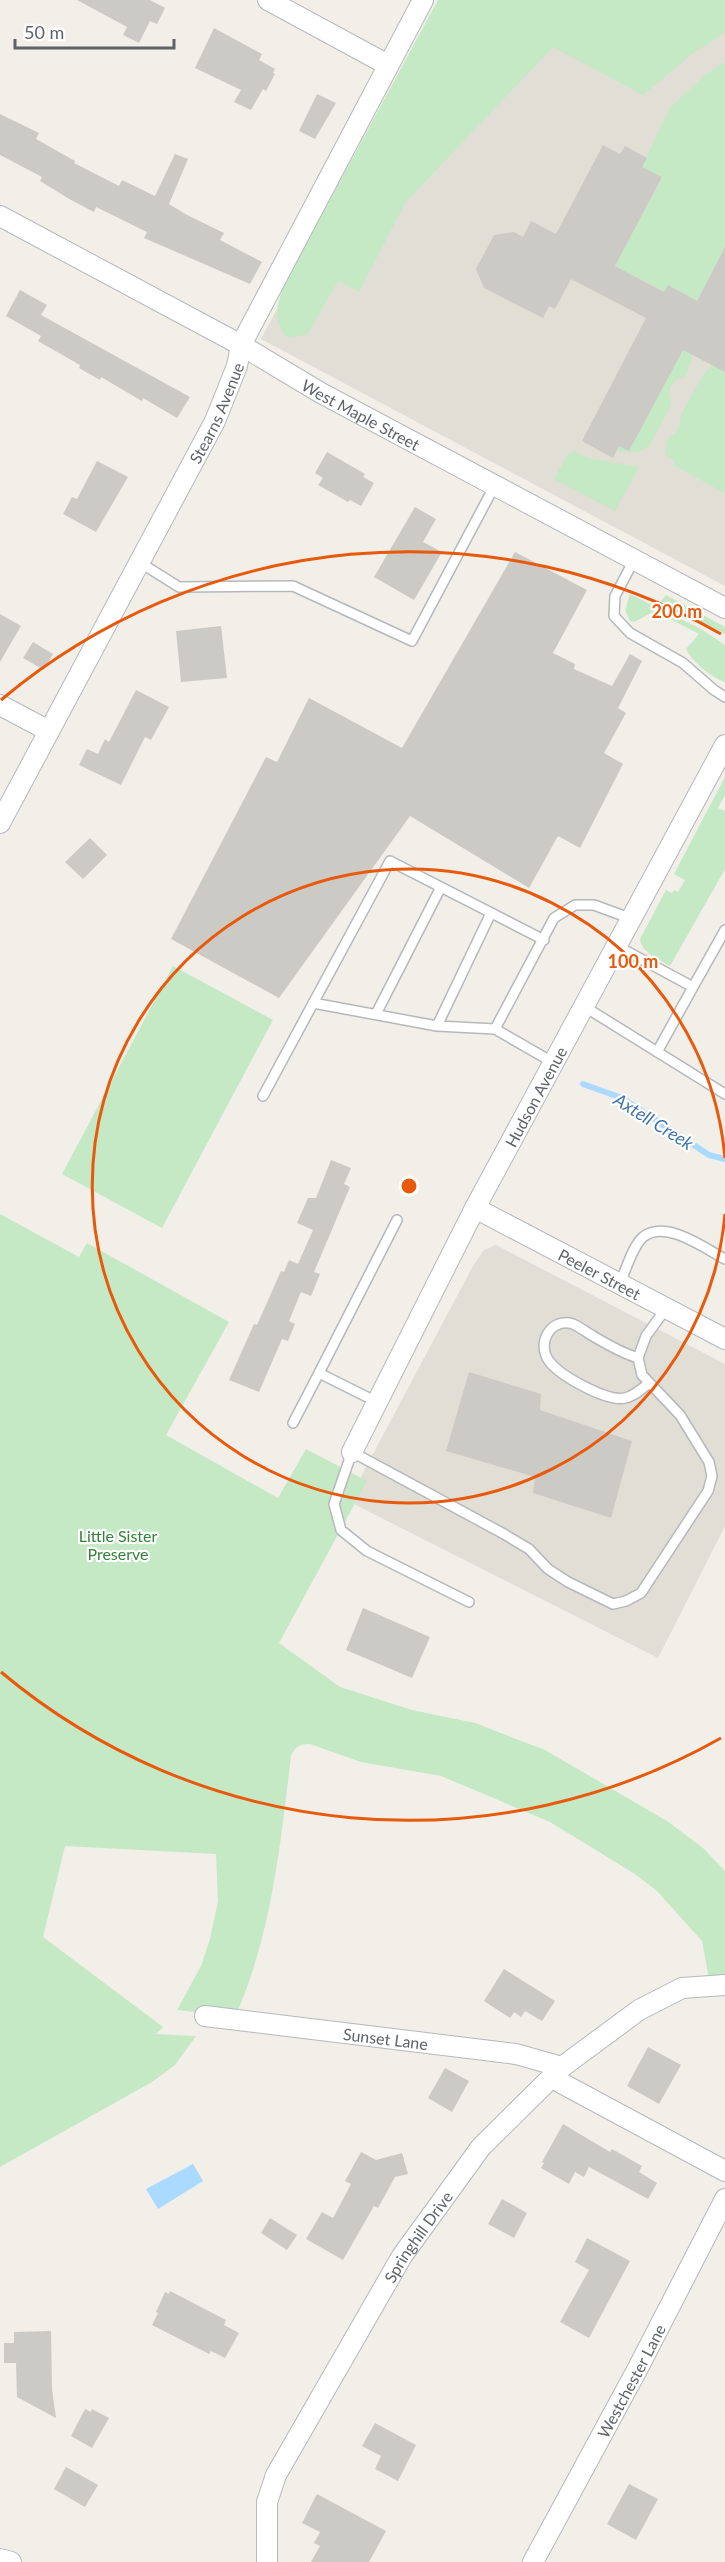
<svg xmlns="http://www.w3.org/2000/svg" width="725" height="2562" font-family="Lato,sans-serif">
  <rect width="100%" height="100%" fill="#f1efe8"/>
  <path fill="#e1ded6" d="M440,0H725V586L261,339Z
    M496,1245L725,1364V1526L658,1658L348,1501L473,1266L484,1250Z"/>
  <path fill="#c5e8c5" d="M438,0H725V33L696,51L643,95L553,47L405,203L359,292L338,281L307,335L286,337C272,318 277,304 285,283Z
    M725,62V247L694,306L615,266L662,178L642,167L669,109L706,74Z
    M683,350L693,355L686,376C673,378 665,390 672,403L649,447L637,452L617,451L619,446L629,450Z
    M712,365L725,372V493L673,465L675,461L668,457L665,452L667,440L678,430L682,413L703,375Z
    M574,451L588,458L639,467L615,511L554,479L568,454Z
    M630,594L701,629L725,645V682C711,677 693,663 686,649L699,634L655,611L634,622L630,621L625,610Z
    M666,595L725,627V634L661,601Z
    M725,777V795L718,808L725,811V869L670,966C658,959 642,953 640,939L666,890L672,893L674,890L678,892L685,880L674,874Z
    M173,966L273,1020L162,1228L62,1174Z
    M0,1214L79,1257L87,1243L229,1322L166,1435L278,1498L306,1449L367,1481L279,1643L340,1687L412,1710L475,1723L545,1750L667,1821L703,1848L725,1871V1983L710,1984L702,1941L657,1891L635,1874L550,1822L441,1776L361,1762L310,1744C299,1744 295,1747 291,1756C280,1846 272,1934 235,2017L177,2010L201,1966L210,1939L218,1901L216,1854L65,1846L43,1937L163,2027L156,2034L196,2036L175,2065L152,2082L0,2167Z"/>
  <path fill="#aadaff" d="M193,2164L203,2181L158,2209L146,2189Z"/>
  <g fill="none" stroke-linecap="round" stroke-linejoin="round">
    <path stroke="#aadaff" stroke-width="6" d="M583,1084L622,1098L709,1155L725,1159"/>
  </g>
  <path fill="#cccac5" d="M77,0H150L165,8L157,24L150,21L139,43L123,35L127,27Z
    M214,28L262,54L259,60L275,69L273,73L275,74L266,91L263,89L251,110L234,102L241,90L195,68Z
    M317,94L336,103L315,139L299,131Z
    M0,114L39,133L36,139L75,161L74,163L119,186L122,180L155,196L175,154L188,159L169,204L187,215L224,233L220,240L262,262L250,284L144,238L147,232L96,207L94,212L71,200L40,181L42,177L0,155Z
    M603,145L620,154L625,146L647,158L642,167L662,177L615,266L664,292L668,285L697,301L725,247V372L683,350L629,451L619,446L613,458L582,441L646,318L571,279L555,309L549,306L543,318L484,288L476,269L494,235L514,232L523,237L531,221L556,234Z
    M20,290L47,305L41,315L190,397L177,418L143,398L142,401L101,377L100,380L79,368L80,365L38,341L41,336L6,316Z
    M327,452L365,474L363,477L374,483L361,506L350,500L348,502L318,485L323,478L315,473Z
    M97,461L128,477L96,532L63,514L72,497L77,499Z
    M415,507L436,519L423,542L442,552L414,600L374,577Z
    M515,552L587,590L553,653L575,664L574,669L612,686L630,654L642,661L618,708L626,713L604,753L623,764L580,848L558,836L529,888L410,816L279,998L171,939L266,757L277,762L309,698L402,748Z
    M0,614L21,626L0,662Z
    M221,626L227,678L181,682L176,631Z
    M33,642L53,654L44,670L23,658Z
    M136,690L169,707L151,740L145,737L121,785L79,765L87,749L98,754L105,739L109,742Z
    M90,838L107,855L83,879L65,862Z
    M331,1160L351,1168L344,1184L350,1187L314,1272L320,1274L311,1296L301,1292L289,1321L295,1324L288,1341L282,1339L259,1392L229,1380L254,1324L257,1325L281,1271L284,1272L289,1260L298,1264L313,1230L297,1223L308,1198H316Z
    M469,1372L541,1394L540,1410L632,1441L611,1518L533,1493L535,1477L446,1451Z
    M363,1608L430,1637L412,1678L346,1650Z
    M504,1969L555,2001L542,2021L525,2011L521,2017L514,2012L510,2018L484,2001Z
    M648,2047L681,2065L659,2104L627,2086Z
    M445,2068L469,2081L452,2112L428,2098Z
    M563,2124L610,2152L612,2149L642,2166L639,2172L657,2183L648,2199L589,2167L584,2177L575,2172L569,2184L541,2168L544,2163L542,2162Z
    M361,2152L376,2160L402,2153L408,2174L395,2177L378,2208L374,2206L343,2260L306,2239L322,2212L333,2218L351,2184L345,2181Z
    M502,2199L527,2213L514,2238L488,2224Z
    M270,2218L297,2235L287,2250L261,2233Z
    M587,2238L630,2261L589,2338L560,2322L589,2270L575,2262Z
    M170,2291L226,2320L224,2325L239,2333L225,2358L211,2351L209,2354L152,2325L158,2313L156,2312L165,2292L169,2294Z
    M51,2331L52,2389L56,2418L17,2397L16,2363H4V2343H14V2332Z
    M85,2409L91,2412L92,2409L109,2418L92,2448L71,2436Z
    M375,2423L416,2445L398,2481L375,2469L381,2456L362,2446Z
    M66,2467L98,2485L85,2507L54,2489Z
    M629,2484L658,2499L636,2540L607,2524Z
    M317,2494L386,2531L369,2562H311L320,2546L314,2543L320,2532L302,2523Z"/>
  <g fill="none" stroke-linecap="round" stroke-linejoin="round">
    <g stroke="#b5b8bc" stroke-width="12">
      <path id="lane" d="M634,560L615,596L614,616L630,633L683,663L714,690L725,697
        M139,562L179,587L293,586L412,641L495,485
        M617,946L693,987L725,930
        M313,1003L437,1026L495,1029
        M585,1007L725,1094
        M376,1014L441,887
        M437,1026L491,913
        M657,1052L693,987
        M554,1063L495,1029L554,918L575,905H594L632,919
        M263,1096L390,861L544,940
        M620,1283C626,1270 632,1247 643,1237C666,1219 704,1248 725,1259
        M638,1358C622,1353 608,1345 593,1336C587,1333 580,1327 573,1324C551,1317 536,1343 549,1361C560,1376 607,1402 625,1398C634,1396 642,1389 649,1383
        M377,1402L319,1373L397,1220
        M293,1423L319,1373
        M469,1602L367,1551L341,1530L334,1504L352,1452L504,1534L529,1549L548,1569L568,1582L613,1604L626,1601L641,1593L708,1491L712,1476L709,1462L680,1415L642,1375L638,1358L646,1336L667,1307"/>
    </g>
    <g stroke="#b5b8bc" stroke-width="22">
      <g id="street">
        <path d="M268,0L388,65"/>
        <path id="s1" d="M0,216L241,345L321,393L725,608"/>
        <path d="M0,705L49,731"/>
        <path id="s2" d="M0,823L215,421L237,366L241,345L423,0"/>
        <path id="s3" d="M475,1208L725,1339"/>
        <path id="s4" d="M352,1452L475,1208L725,745"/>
        <path id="s5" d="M205,2016L516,2054L562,2067"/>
        <path d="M552,2078L725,2171"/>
        <path d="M0,2559L11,2562"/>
        <path id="s6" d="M267,2562V2502L276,2475L402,2256L481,2147L562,2067L639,2010L682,1988L725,1985"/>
        <path id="s7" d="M533,2562L638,2368L725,2199"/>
      </g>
    </g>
    <use href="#lane" stroke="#fff" stroke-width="9"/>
    <use href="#street" stroke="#fff" stroke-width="20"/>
  </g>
  <g fill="none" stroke="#e8590c" stroke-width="3">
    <path d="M725 1214A317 317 0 1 1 725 1158"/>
    <path d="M721 1738A634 634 0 0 1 1 1672M1 700A634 634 0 0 1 721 634"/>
  </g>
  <g text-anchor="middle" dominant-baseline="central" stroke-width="4.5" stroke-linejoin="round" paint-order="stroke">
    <g font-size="16" fill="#5f6368" stroke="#fff">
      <text stroke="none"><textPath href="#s2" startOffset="464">Stearns Avenue</textPath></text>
      <text stroke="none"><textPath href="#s1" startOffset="412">West Maple Street</textPath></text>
      <text stroke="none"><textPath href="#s4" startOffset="400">Hudson Avenue</textPath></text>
      <text stroke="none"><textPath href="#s3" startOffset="141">Peeler Street</textPath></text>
      <text stroke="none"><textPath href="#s5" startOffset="182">Sunset Lane</textPath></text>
      <text stroke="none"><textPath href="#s6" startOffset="366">Springhill Drive</textPath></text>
      <text stroke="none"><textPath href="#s7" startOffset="206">Westchester Lane</textPath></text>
    </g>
    <g font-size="16" fill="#348238" stroke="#fff">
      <text x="118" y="1535">Little Sister<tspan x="118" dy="18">Preserve</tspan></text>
    </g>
    <g font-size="18" font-style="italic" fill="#4174aa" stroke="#fff">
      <text transform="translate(654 1121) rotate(32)">Axtell Creek</text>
    </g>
  </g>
  <circle cx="409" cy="1186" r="9" fill="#e8590c" stroke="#fff" stroke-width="3"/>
  <g font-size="18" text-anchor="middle" font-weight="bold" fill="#e8590c" stroke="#fff" stroke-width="4.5" stroke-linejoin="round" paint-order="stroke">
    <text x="677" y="618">200 m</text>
    <text x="633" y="968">100 m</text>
  </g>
  <path d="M15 39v9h159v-9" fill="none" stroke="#5f6368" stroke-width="3"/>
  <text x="24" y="39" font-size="18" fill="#5f6368" stroke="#ffffff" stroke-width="4.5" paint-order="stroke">50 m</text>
</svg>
